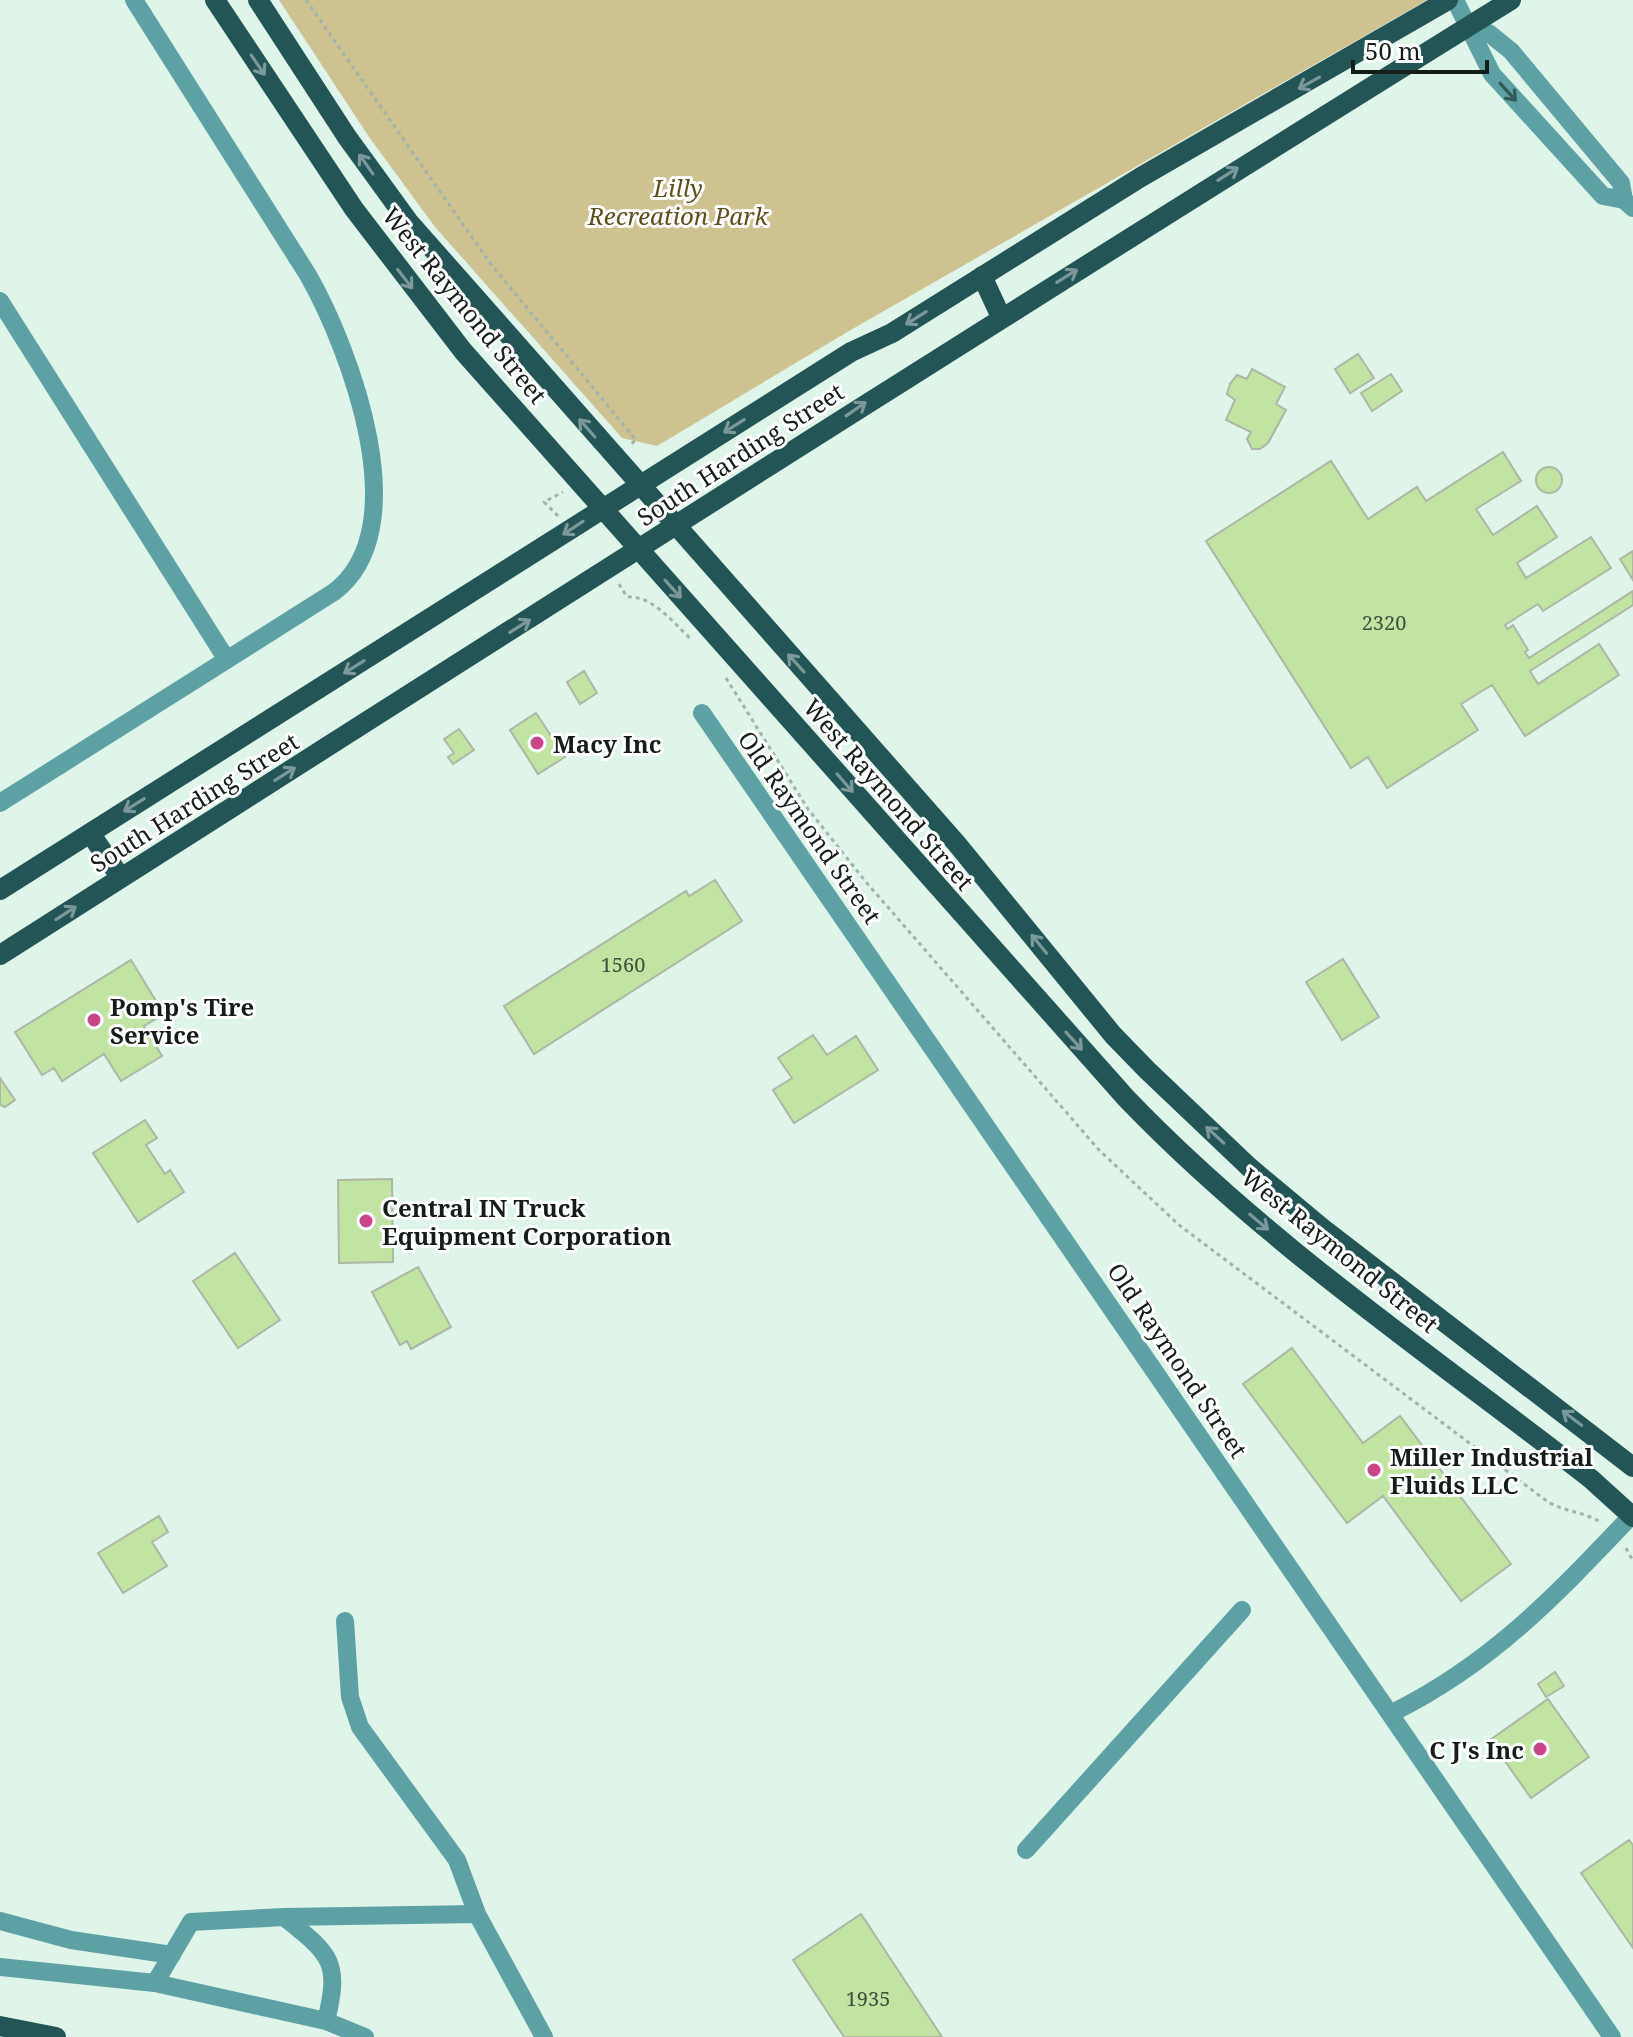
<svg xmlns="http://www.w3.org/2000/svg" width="1633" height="2037" font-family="'Noto Serif',serif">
  <rect width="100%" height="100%" fill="#dff5ea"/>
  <path fill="#cfc291" d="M279,0H1427L849,331L657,446L622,438L435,227L369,137Z"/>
  <path fill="#c2e4a2" stroke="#aeb7a6" stroke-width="2" d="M1358,354L1374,378L1350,393L1335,369Z
    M1252,369L1285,387L1276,404L1286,410L1268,443L1260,449H1252L1247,439L1251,432L1226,420L1235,400L1227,394L1230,384L1237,375L1247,379Z
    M1391,374L1402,391L1372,411L1361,393Z
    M1503,452L1521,481L1476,509L1493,535L1537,506L1557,537L1517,563L1526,578L1591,537L1611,568L1543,611L1538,604L1505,625L1508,629L1513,625L1528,650L1525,652L1529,658L1633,591V605L1530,671L1538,684L1599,644L1619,675L1525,736L1492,685L1461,704L1478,730L1387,788L1368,757L1351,768L1206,541L1331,461L1368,519L1417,487L1426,501Z
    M1536 480a13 13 0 1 1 26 0a13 13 0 1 1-26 0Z
    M1633,551V580L1620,559Z
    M584,671L597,693L580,704L567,682Z
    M536,713L565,757L538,774L510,730Z
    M459,729L474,750L453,764L448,757L454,753L444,739Z
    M715,880L742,921L534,1054L504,1006L686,891L689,896Z
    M1343,959L1379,1017L1342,1040L1306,982Z
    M131,960L164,1014L144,1026L162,1056L121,1081L104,1054L62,1081L54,1068L42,1075L15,1032Z
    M813,1035L827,1055L856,1036L878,1070L794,1123L773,1090L792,1078L778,1058Z
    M0,1078L15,1100L5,1107L0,1105Z
    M145,1120L157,1138L146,1145L165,1174L170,1170L184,1192L138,1222L93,1153Z
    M392,1179L393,1262L339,1263L338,1180Z
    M235,1253L280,1320L238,1348L193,1281Z
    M418,1267L451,1327L411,1349L407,1341L400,1345L372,1292Z
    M1292,1348L1363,1443L1400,1416L1511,1564L1461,1601L1383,1496L1347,1523L1243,1384Z
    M159,1516L168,1532L152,1542L167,1566L123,1593L98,1553Z
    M1555,1672L1564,1686L1546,1697L1538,1684Z
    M1548,1699L1589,1757L1531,1798L1490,1740Z
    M1629,1840L1633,1845V1948L1581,1873Z
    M861,1914L942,2037H844L793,1960Z"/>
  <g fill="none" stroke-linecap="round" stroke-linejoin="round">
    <path stroke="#a2b3ab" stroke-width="3" stroke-dasharray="4 4" stroke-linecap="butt" d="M306,0L490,263L636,440L631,444
      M558,516L544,502L563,492
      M619,584L627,597C653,595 674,624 692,640
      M726,678L808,809L866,882L1099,1150L1179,1225L1548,1502C1566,1512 1585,1512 1602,1523
      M1626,1548L1633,1561"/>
    <path stroke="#5da1a4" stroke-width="18" d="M1455,0L1492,74L1603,196L1624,200L1633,208
      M1471,25L1490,34L1511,51L1621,183L1624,200
      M0,301L227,660
      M702,713L1612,2037
      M0,803L334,592C418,529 350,349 308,275L134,0
      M345,1621L350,1697L360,1727L457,1860L477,1914L544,2037
      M1392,1713C1493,1663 1557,1594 1633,1514
      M1026,1850L1242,1610
      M284,1917L477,1914
      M0,1921L71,1940L172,1955
      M0,1967L155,1983L191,1922L284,1917C330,1954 341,1961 326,2021
      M155,1983L326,2021L365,2037"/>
    <path stroke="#235456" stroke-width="20" d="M215,0L354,209L463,351L1126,1098C1265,1243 1433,1356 1591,1479L1633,1517
      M258,0L347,137L408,221L957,844L1113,1035L1147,1070L1249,1167L1322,1228L1633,1467
      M982,276L1001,317
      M90,833L121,878
      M0,890L851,352L892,333L1141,177L1448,0
      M0,955C503,635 1005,314 1511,0
      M0,2026L56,2037"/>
  </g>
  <defs><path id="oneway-shaft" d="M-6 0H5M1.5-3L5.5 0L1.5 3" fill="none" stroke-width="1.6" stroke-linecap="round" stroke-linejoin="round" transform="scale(2)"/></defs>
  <g stroke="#7b989a">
    <use href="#oneway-shaft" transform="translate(258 65) rotate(56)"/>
    <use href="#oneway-shaft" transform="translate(1309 83) rotate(151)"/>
    <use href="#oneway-shaft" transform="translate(366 164) rotate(-125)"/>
    <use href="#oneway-shaft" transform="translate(1228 174) rotate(-32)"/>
    <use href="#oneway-shaft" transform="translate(1067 276) rotate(-32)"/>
    <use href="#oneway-shaft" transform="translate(405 279) rotate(52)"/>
    <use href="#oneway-shaft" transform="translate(916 318) rotate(148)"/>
    <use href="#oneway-shaft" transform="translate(856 409) rotate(-35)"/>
    <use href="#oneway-shaft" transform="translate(734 426) rotate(148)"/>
    <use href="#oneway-shaft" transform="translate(587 428) rotate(-131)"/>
    <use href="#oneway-shaft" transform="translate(573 528) rotate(147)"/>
    <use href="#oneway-shaft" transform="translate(673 589) rotate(48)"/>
    <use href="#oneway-shaft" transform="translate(520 626) rotate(-32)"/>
    <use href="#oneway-shaft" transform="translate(796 663) rotate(-132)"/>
    <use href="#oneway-shaft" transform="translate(354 667) rotate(148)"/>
    <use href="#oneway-shaft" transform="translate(285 774) rotate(-32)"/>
    <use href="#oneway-shaft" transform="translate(845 783) rotate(49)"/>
    <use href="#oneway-shaft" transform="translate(134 805) rotate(148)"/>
    <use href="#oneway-shaft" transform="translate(66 913) rotate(-33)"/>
    <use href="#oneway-shaft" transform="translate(1039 944) rotate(-129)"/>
    <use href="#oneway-shaft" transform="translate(1074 1041) rotate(48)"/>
    <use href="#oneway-shaft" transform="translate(1215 1135) rotate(-137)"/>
    <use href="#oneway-shaft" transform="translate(1259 1222) rotate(40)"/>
    <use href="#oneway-shaft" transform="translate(1572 1418) rotate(-143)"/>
  </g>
  <use stroke="#355858" href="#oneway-shaft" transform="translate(1508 92) rotate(48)"/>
  <g fill="#ca4587" stroke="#fff" stroke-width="3">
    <circle cx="537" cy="743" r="8"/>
    <circle cx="94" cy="1020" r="8"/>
    <circle cx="366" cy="1221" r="8"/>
    <circle cx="1374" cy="1470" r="8"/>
    <circle cx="1540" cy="1749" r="8"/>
  </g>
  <g text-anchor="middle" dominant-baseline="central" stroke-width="6" stroke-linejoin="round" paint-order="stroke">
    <g font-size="20" fill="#404f3b">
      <text x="1384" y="622">2320</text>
      <text x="623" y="964">1560</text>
      <text x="868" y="1998">1935</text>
    </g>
    <g font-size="24" font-style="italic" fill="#5c4f18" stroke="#fff">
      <text x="678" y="187">Lilly<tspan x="678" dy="28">Recreation Park</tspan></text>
    </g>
    <g font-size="24" fill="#151d19" stroke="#fff">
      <text transform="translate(465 305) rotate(51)">West Raymond Street</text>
      <text transform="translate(740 454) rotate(-33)">South Harding Street</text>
      <text transform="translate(889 794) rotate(49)">West Raymond Street</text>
      <text transform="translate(194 802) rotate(-32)">South Harding Street</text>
      <text transform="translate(810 827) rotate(55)">Old Raymond Street</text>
      <text transform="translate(1340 1250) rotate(39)">West Raymond Street</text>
      <text transform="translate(1178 1360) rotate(56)">Old Raymond Street</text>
    </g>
    <g font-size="24" font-weight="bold" fill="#151d19" stroke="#fff" text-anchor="start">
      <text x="553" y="743">Macy Inc</text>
      <text x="110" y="1006">Pomp's Tire<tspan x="110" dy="28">Service</tspan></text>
      <text x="382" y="1207">Central IN Truck<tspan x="382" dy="28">Equipment Corporation</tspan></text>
      <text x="1390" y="1456">Miller Industrial<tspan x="1390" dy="28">Fluids LLC</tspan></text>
      <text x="1524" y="1749" text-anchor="end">C J's Inc</text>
    </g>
  </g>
  <path d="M1353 60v12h134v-12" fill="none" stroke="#151d19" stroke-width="4"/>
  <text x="1365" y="60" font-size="24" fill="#151d19" stroke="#ffffff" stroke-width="6" paint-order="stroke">50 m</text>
</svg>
